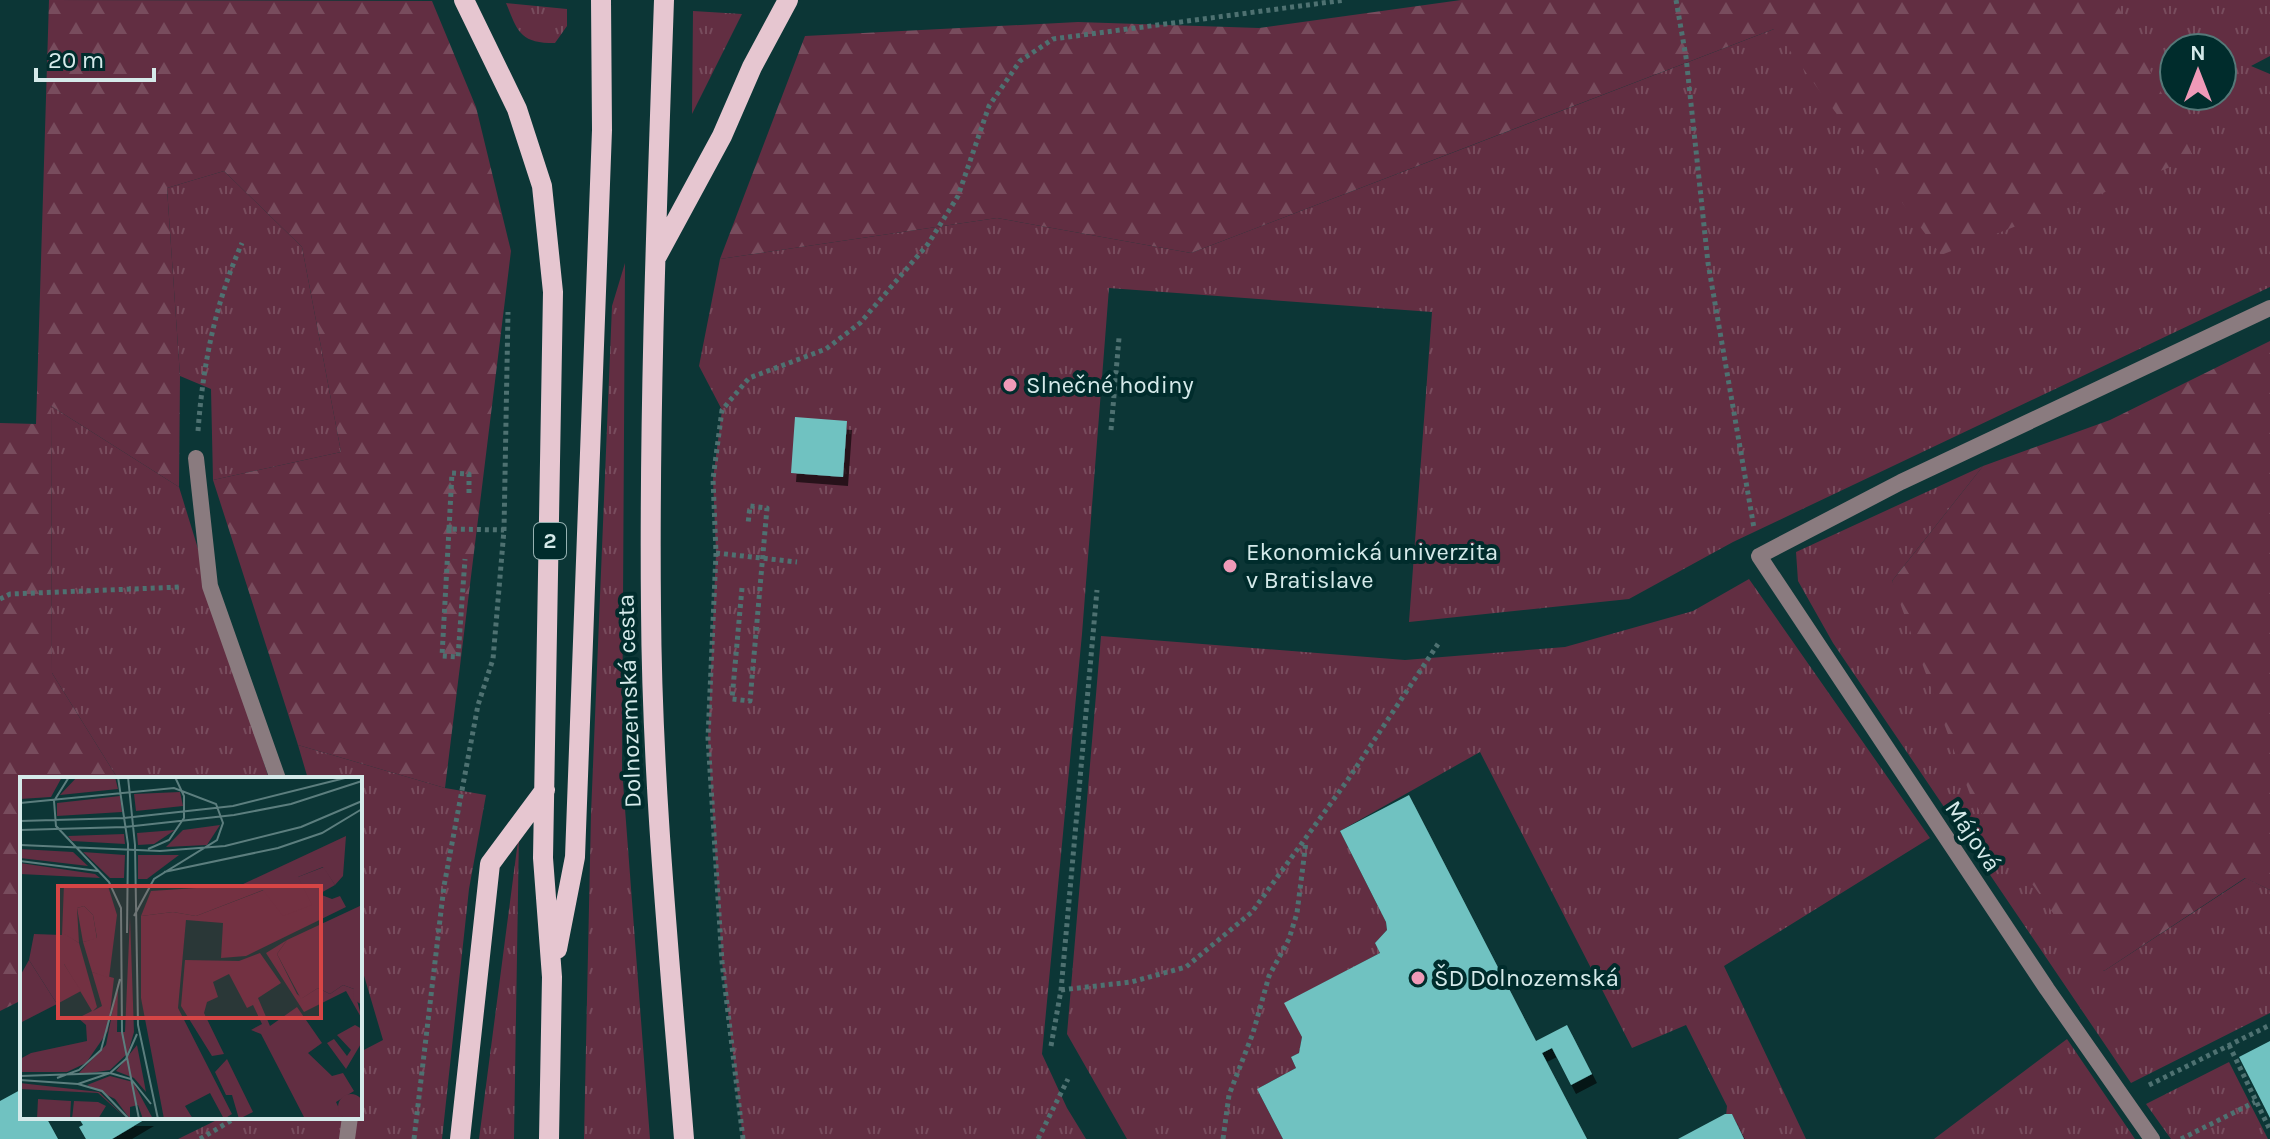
<svg xmlns="http://www.w3.org/2000/svg" width="2270" height="1139" font-family="Karla,sans-serif">
  <defs>
    <pattern id="grass-tufts" width="24" height="20" patternUnits="userSpaceOnUse" patternTransform="scale(2)"><rect width="24" height="20" fill="#622e42"/><path d="M3 7l-1-3M5 7V3M7 7l1-3M15 17l-1-3M17 17v-4M19 17l1-3" fill="none" stroke="#784c5d"/></pattern>
    <pattern id="forest-firs" width="22" height="20" patternUnits="userSpaceOnUse" patternTransform="scale(2)"><rect width="22" height="20" fill="#622e42"/><path d="M5 1l3.5 6h-7zM16 11l3.5 6h-7z" fill="#784c5d"/></pattern>
    <filter id="shadow"><feDropShadow dx="5" dy="9" stdDeviation="0" flood-color="#0009"/></filter>
  </defs>
  <rect width="100%" height="100%" fill="#0c3636"/>
  <path fill="url(#grass-tufts)" fill-rule="evenodd" d="M1850,0H2270V56L2251,66L2270,74V287L1733,542L1629,599L1409,622L1432,312L1109,288L1082,634L1042,1054L1067,1108L1086,1139H743L722,962L708,738L716,553L713,479L722,410L699,366L720,259L997,218L1191,253ZM2174,48H2222V96H2174Z
    M506,3L567,9V26L555,43C520,43 518,32 506,3Z
    M693,11L742,14L692,114Z
    M224,171L302,247L341,452L213,480L211,389L180,376L167,188Z
    M625,263L622,769L650,1139H584L591,814L612,306Z
    M51,406L179,487L269,779H118L52,673Z
    M1983,466L1892,581L2104,971L2246,878L2270,890V1013L2131,1083L1833,643L1798,581L1796,552Z
    M1749,579L1930,838L1724,966L1806,1139H1744L1732,1114L1726,1116L1727,1106L1686,1025L1632,1048L1480,752L1340,831L1386,922L1387,930L1375,943L1380,953L1285,1003L1302,1037L1299,1053L1291,1057L1296,1068L1257,1089L1283,1139H1127L1067,1034L1101,636L1405,660L1565,647L1693,611Z
    M298,745L445,788L486,795L469,889L442,1139H178L223,1117H360V1052L383,1040L360,962V779H308Z
    M519,833L514,1139H479Z
    M2067,1039L2135,1139H1934Z
    M2229,1062L2268,1139H2171L2146,1104Z"/>
  <path fill="url(#forest-firs)" d="M49,0L432,1L476,107L511,251L445,788L298,745L213,480L341,452L302,247L224,171L167,188L180,376L179,487L51,406L52,673L118,779H22V1000L0,1011V423L36,424Z
    M1461,0H2115L2194,158L1941,255L1774,29L1191,253L997,218L720,259L805,36L1078,22L1259,28Z
    M2270,341V890L2245,878L2104,971L2065,930L1972,800L1892,581L1983,466L2110,420Z"/>
  <path fill="#70c2c1" filter="url(#shadow)" d="M795,417L847,421L843,477L791,473Z
    M1409,795L1536,1041L1567,1025L1592,1074L1571,1085L1552,1048L1542,1053L1587,1139H1283L1257,1089L1296,1068L1291,1057L1299,1053L1302,1037L1284,1003L1380,953L1375,943L1387,930L1386,922L1340,831Z
    M2270,1041V1118L2239,1057Z
    M22,1089V1117H46L58,1139H0V1101Z
    M1725,1114H1732L1744,1139H1678Z
    M78,1117H149L112,1139H86L79,1127L83,1125Z"/>
  <g fill="none" stroke-linecap="round" stroke-linejoin="round">
    <path stroke="#4e7171" stroke-width="5" stroke-dasharray="4 4" stroke-linecap="butt" d="M1676,0L1686,57L1708,263L1754,528
      M1111,430L1119,338
      M198,431C203,364 215,304 242,243
      M469,493V474L452,473L449,529L504,530
      M449,529L442,656L458,657L465,559
      M716,553L797,562
      M742,588L732,699L750,701L767,508L750,506L748,524
      M0,599L10,594L181,587
      M1061,990L1131,982L1186,967L1252,912L1347,781L1438,644
      M2229,1045L2270,1130
      M1051,1046L1061,990L1097,590
      M2149,1085L2270,1025
      M200,1139L237,1117
      M414,1139L444,886L478,705L493,659L504,530L508,312
      M743,1139L722,962L708,738L716,553L713,479L722,410L749,378L826,349L860,323L928,244L958,196L989,106L1020,61L1053,39L1345,0
      M1038,1139L1068,1079
      M1223,1139L1229,1095L1253,1033L1269,976L1289,939L1297,913L1306,842
      M2181,1139L2255,1102"/>
    <path stroke="#8a7b7f" stroke-width="16" d="M196,458L210,586L278,779
      M347,1139L350,1117"/>
    <path stroke="#8a7b7f" stroke-width="16" d="M2152,1139L2047,989L1759,556L1901,482L2270,308"/>
    <path stroke="#e6c6d0" stroke-width="20" d="M464,0L517,109L542,186L553,292L543,858L552,977L549,1139
      M664,0C657,203 649,406 651,609C652,786 670,963 684,1139
      M657,256L722,136L752,67L788,0
      M557,949L575,857L602,130L601,0
      M460,1139L490,864L545,790"/>
  </g>
  <g fill="#ef9ab8" stroke="#002c2c" stroke-width="3">
    <circle cx="1010" cy="385" r="8"/>
    <circle cx="1230" cy="566" r="8"/>
    <circle cx="1418" cy="978" r="8"/>
  </g>
  <g text-anchor="middle" dominant-baseline="central" stroke-width="8" stroke-linejoin="round" paint-order="stroke">
    <rect fill="#002c2c" stroke="#95b1b1" stroke-width="2" x="534" y="523" width="32" height="36" rx="6"/>
    <g font-size="22" font-weight="bold" fill="#d5eaea">
      <text x="550" y="541">2</text>
    </g>
    <g font-size="24" fill="#d5eaea" stroke="#002c2c" text-anchor="start">
      <text x="1026" y="385">Slnečné hodiny</text>
      <text x="1246" y="552">Ekonomická univerzita<tspan x="1246" dy="28">v Bratislave</tspan></text>
      <text x="1434" y="978">ŠD Dolnozemská</text>
    </g>
    <g font-size="24" fill="#d5eaea" stroke="#002c2c">
      <text transform="translate(629 701) rotate(-92)">Dolnozemská cesta</text>
      <text transform="translate(1973 836) rotate(56)">Májová</text>
    </g>
  </g>
  <g transform="translate(20 777)">
    <rect width="342" height="342" fill="#0c3636"/>
    <path d="M0,0H42L31,20L0,22ZM57,0H95L98,12L40,18ZM160,15L163,29L116,34L114,17ZM100,19L102,35L37,39V26ZM200,48L187,68L146,70L163,53ZM155,53L134,67L118,68L117,56ZM104,57L105,67L52,64L48,59ZM0,72L53,75L68,89L0,81ZM63,75L105,78L104,101H90ZM118,78H159L127,102H118ZM304,90L315,108L299,117L312,122L320,119L326,130L226,179L201,181L203,146L166,143L158,231L212,337L204,342L190,316L165,329L173,342H144L121,221V139L153,135L176,139ZM64,129L73,138L77,162L63,165L57,131ZM110,140L114,255L108,276L90,293L57,298L86,268L98,206L97,255H105ZM44,156L59,166L77,230L73,234L82,229L72,195L94,201L88,254L66,286L47,295H0V282L11,276L67,264L66,248L58,241L72,234L44,187ZM267,163L257,177L277,217L282,221L298,211L310,217L323,208L334,212L342,242L326,214L284,235L246,176ZM240,176L261,206L238,221L250,249L277,230L302,266L288,276L312,299L323,296L334,314L316,325L324,342H285L241,257L231,253L242,247L233,228L227,231L209,197L193,205L198,220L187,225L184,236L204,277L192,279L161,229L165,183L219,184ZM335,248L342,252V265L326,292L307,266L314,262L327,279L331,273L317,258ZM117,268L126,315L114,301L96,294ZM207,282L233,335L219,342L212,318H206L195,295ZM90,299L113,305L133,342H123L118,328L110,330V342L95,322L67,308ZM0,306L79,315L107,342L78,316L0,312ZM18,322L51,324L50,342H17Z" fill="#622e42"/>
    <path d="M326,59L323,99L315,108L303,90L278,100L292,128L263,139L243,113L176,139L153,135L121,139L131,114L221,108ZM0,86L75,97L80,101L0,97ZM44,107L88,109L97,138L89,201L72,195L63,165L77,161L73,138L64,129L57,131L59,166L44,157V187L61,214L37,227L9,183L14,157L42,158ZM342,128V228L333,222L334,212L323,208L310,217L298,211L281,222L257,177L267,163ZM318 330a13 13 0 1 1 26 0a13 13 0 1 1-26 0Z" fill="#622e42"/>
    <path d="M9,183L37,227L0,246V199ZM54,324L78,325L86,329L78,342H52Z" fill="#622e42"/>
    <path fill="none" stroke="#5c7e7e" stroke-width="2" d="M49,0L34,24L36,49L89,105L101,131L102,255L119,342M98,0L108,67L107,156M108,0L115,68L118,248L138,342M0,26L154,11L196,27L203,46L197,63L134,102L114,139M0,44L104,41L213,29L329,0M0,53L105,50L214,38L271,27L342,4M0,68L140,74L205,69L281,50L342,24M128,72L149,63L164,41V19L155,0M0,84L78,94M144,95L258,71L302,56L342,32M90,296L111,302L131,327M90,296L106,282L117,257M0,299L89,296M37,301L59,293L81,273L100,202M0,303L58,307L90,296M58,307L82,314L109,342"/>
    <path fill="#d64545" fill-opacity="0.15" stroke="#d64545" stroke-width="4" d="M38,109H301V241H38Z"/>
    <rect width="342" height="342" fill="none" stroke="#d5eaea" stroke-width="4"/>
  </g>
  <g transform="translate(2198 72)"><circle r="38" fill="#002c2c" stroke="#557878" stroke-width="2"/>
  <path d="M0-6L14 30L0 20L-14 30Z" fill="#ef9ab8"/>
  <text y="-12" font-size="22" font-weight="bold" text-anchor="middle" fill="#d5eaea">N</text>
  </g>
  <path d="M36 68v12h118v-12" fill="none" stroke="#d5eaea" stroke-width="4"/>
  <text x="48" y="68" font-size="24" fill="#d5eaea" stroke="#002c2c" stroke-width="6" paint-order="stroke">20 m</text>
</svg>
